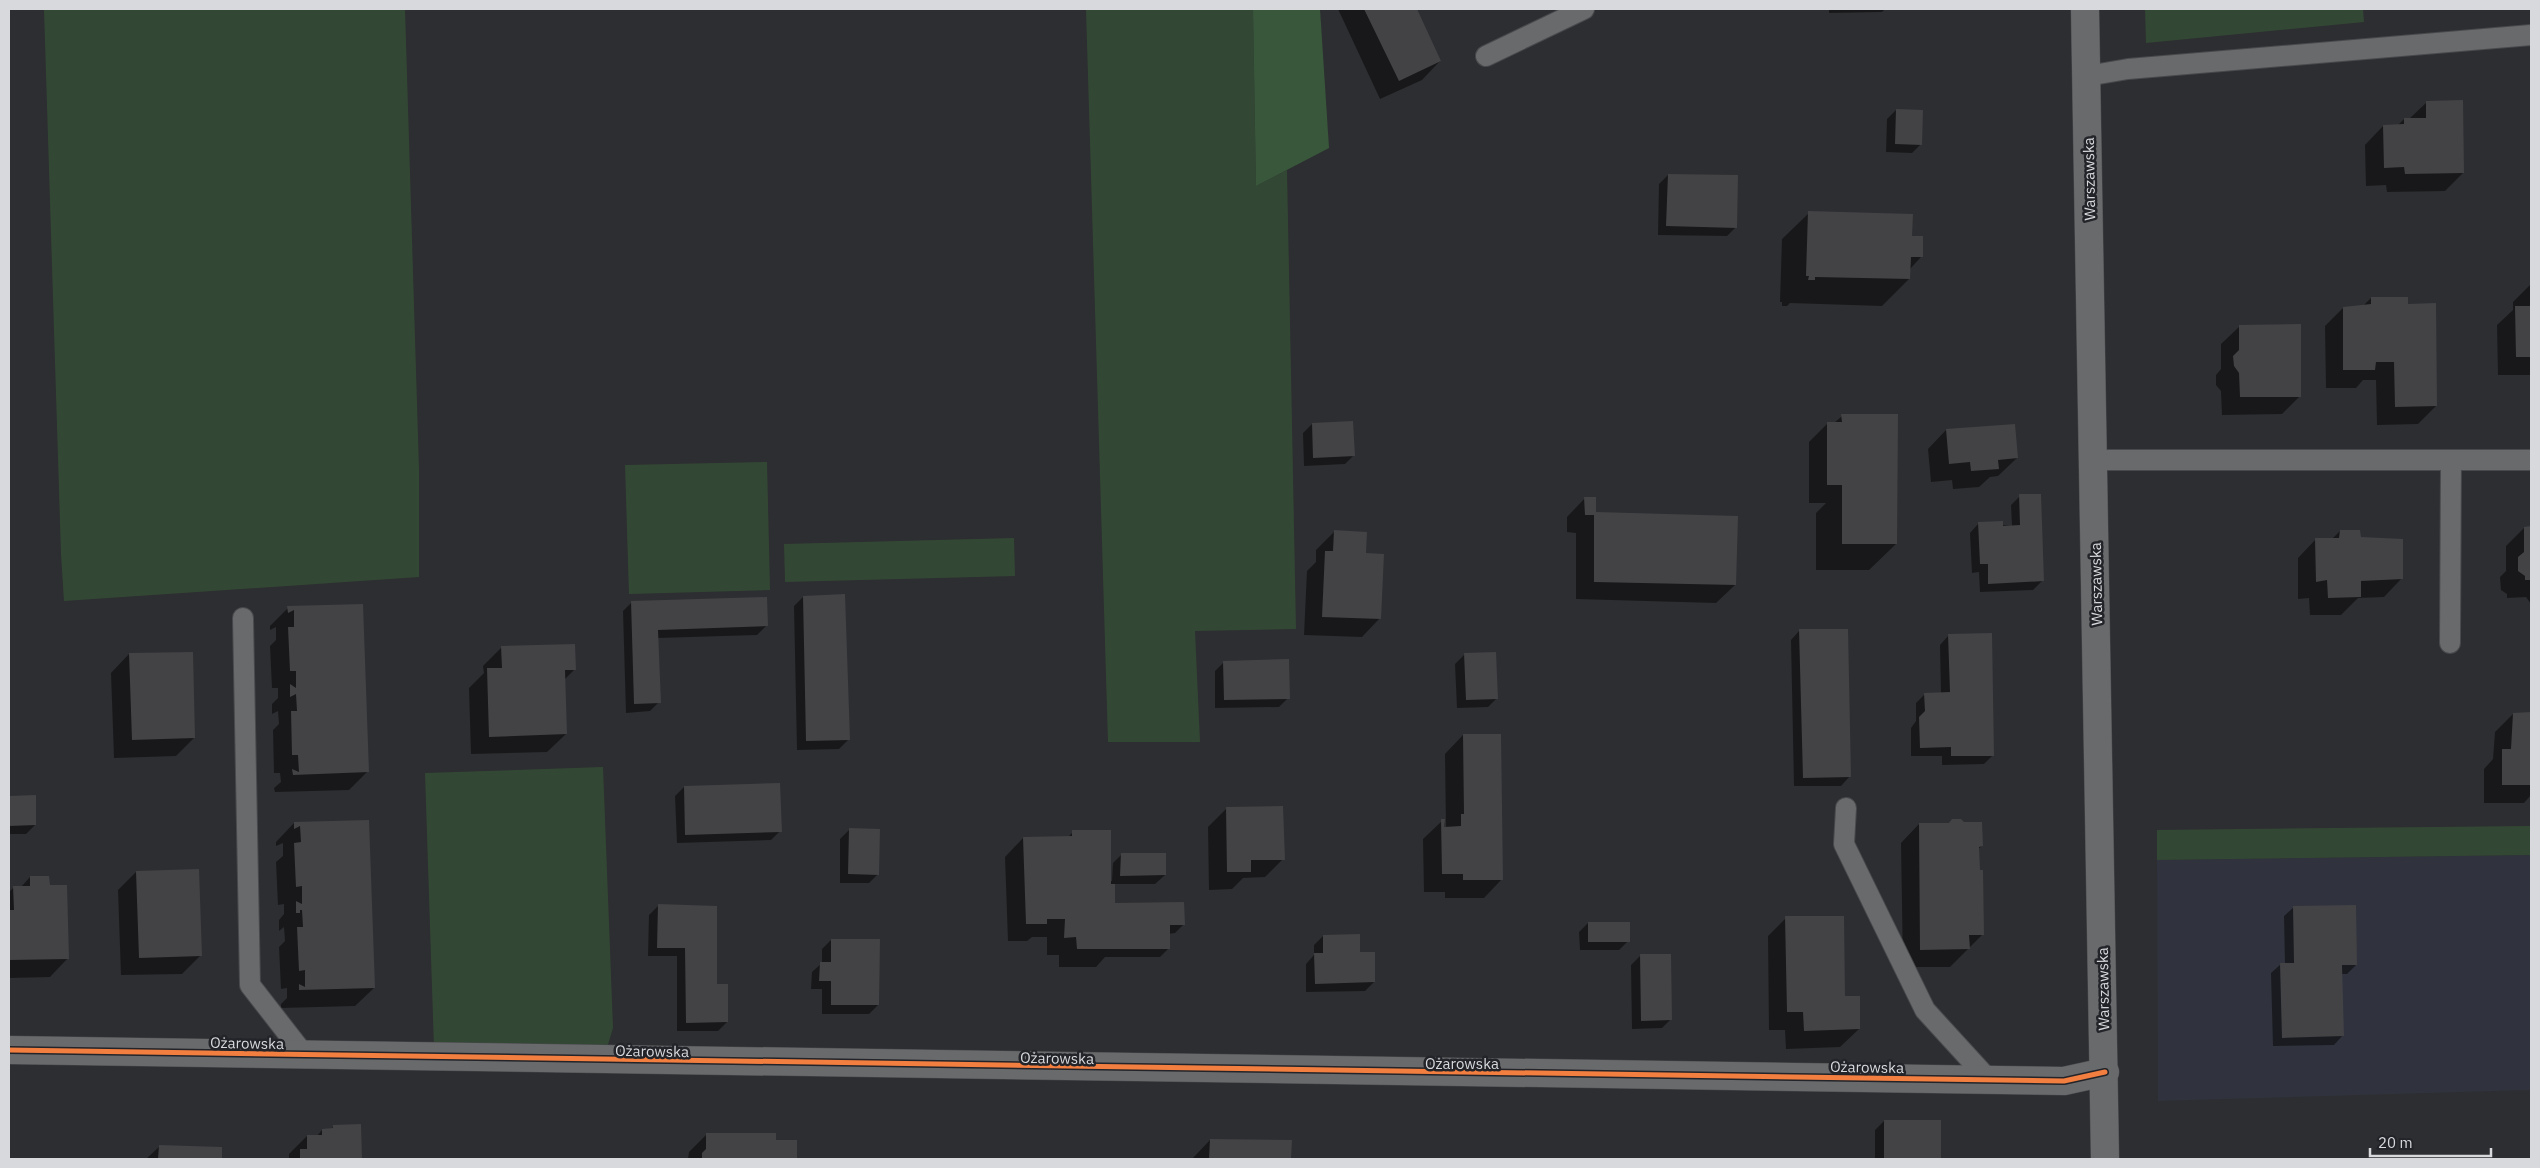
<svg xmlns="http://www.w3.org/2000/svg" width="2540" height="1168" font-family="'IBM Plex Sans',sans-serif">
  <rect width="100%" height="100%" fill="#2d2e31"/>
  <path fill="#30333d" d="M2531,855V1090L2158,1101L2157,860Z"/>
  <path fill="#334834" d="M44,9H405L419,470V577L64,601L61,554Z
    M1086,9H1253L1256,186L1287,170L1296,629L1195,631L1200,742H1108Z
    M2145,9H2363L2364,22L2146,43Z
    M767,462L770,590L629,594L625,465Z
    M1014,538L1015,576L785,582L784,544Z
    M603,767L613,1028L606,1051L434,1048L425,773Z
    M2531,826V855L2157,860V830Z"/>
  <path fill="#39583b" d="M1253,9H1320L1329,148L1256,186Z"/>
  <path fill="#0007" d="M1338,9H1415L1440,61L1422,80L1380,99Z
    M1829,9H1885L1882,12L1829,13Z
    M2427,102L2463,173L2445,191L2387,192L2386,185L2366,186L2365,145L2383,126H2397L2404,119H2409Z
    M1896,110L1921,144L1912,153L1886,152L1887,119Z
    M1668,175L1736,227L1727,236L1658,235L1659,184Z
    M1809,213L1911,237L1921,257L1910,269L1909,279L1882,306L1790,303L1787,306H1782V302H1780L1782,239Z
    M2531,284V375H2498L2497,325L2513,310V302Z
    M2371,298L2407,305L2436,406L2418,424L2377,425L2376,380H2363L2356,388H2326L2325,326L2343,308L2363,306Z
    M2240,326L2300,396L2282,414L2222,415L2221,391L2216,385V375L2221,369V344Z
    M1842,416L1896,544L1869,570H1816V513L1826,503H1809V442L1827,424L1834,423Z
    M1312,424L1354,455L1345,464L1304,466L1303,433Z
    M1946,430L2017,458L1998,476L1990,477L1979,487L1953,489L1952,480L1931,482L1928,449Z
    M2020,496L2042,581L2033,590L1980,592L1979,572L1972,573L1970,533L1979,523L2012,526L2011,505Z
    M1585,498L1595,513L1735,585L1716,603L1576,599V533L1567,532V517Z
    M2524,528H2531V604L2526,597L2507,598V594L2501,590L2500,577L2506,571V546Z
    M2340,531L2359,539L2402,578L2384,597L2358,598L2341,615H2310L2309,598L2298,599V558L2316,539H2332Z
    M1334,532L1365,554L1380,618L1362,637L1304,635L1307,571L1316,562V550Z
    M803,597L848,740L839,749L797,750L794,606Z
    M632,602L766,626L757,635L657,638L659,702L650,711L626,713L623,611Z
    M362,606L367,772L349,790L275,792L274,788L281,782L280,773H274L273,730L279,724L278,711L272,714V704L278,698V688H272L270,646L276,640V627L270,630V626L288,608Z
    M1800,630L1850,776L1841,786H1794L1791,640Z
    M1949,635L1993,755L1984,764L1942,765V756H1911V728L1916,721V703L1925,694H1941L1940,645Z
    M502,647L574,670L564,680L566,734L547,752L471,754L469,688L484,673L483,666Z
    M1494,653L1497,698L1488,707L1457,708L1455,664L1464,655Z
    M129,654L194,738L176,756L114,758L111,673Z
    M1224,662L1288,698L1279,707L1215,708V671Z
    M2531,713V795L2524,803H2484V769L2493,759L2495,732L2513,714Z
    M1463,735L1502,879L1484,898H1445V892H1424L1423,839L1442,821L1443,828H1446L1445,754Z
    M684,787L780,831L771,840L677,843L675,796Z
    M9,797H35V825L26,834H9Z
    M1227,808L1283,859L1265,877L1243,878L1232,889L1209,890L1208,827Z
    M368,821L374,988L355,1006L281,1008V1004L287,998V988L281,989L279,947L285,941L284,927L279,931V920L284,914V904L278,905L276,862L283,856V843L276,846V842L294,823Z
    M1919,824L1982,846L1978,849L1982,935L1950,967H1903L1901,843Z
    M849,830L878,874L869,883H840V839Z
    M1073,832L1110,881H1112L1113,863L1122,854L1165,875L1155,884H1114V906L1184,924L1175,933L1168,934L1169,948L1160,957H1105L1096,967H1059V955H1047V937H1032L1027,941H1008L1005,857L1023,838H1067Z
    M136,872L201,955L182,974L121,975L118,890Z
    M30,877L49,887L68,958L50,977L9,978V892L14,887H21Z
    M658,906L716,985L727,1022L718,1031H677V956H648L649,915Z
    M2294,907L2356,965L2347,974H2341L2343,1035L2334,1045L2273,1046L2271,973L2281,964H2285L2284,916Z
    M1786,918L1844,997L1859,1029L1840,1047L1786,1049L1785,1030H1769L1768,936Z
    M1588,923L1628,941L1619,950H1580L1579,932Z
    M1323,936L1374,982L1365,991L1306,992V964L1314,955V945Z
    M831,940L878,1005L869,1014H822V989H811L812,972L822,963V949Z
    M1640,956L1671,1019L1662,1028L1632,1029L1631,965Z
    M1884,1121H1939V1159H1875V1130Z
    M334,1126H360L361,1159H289V1154L307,1136H317L322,1130H330Z
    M707,1134L774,1141H796L795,1159H688L689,1152Z
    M1210,1140L1291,1142L1290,1159H1192Z
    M160,1146L221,1148L220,1159H146Z"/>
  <path fill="#434346" d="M1364,9H1417L1441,61L1399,81Z
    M2463,100L2464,173L2405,174L2404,167L2384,168L2383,125L2404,124V118H2426V101Z
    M1896,109L1923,110L1922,145L1895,144Z
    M1668,174L1738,175L1737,228L1666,226Z
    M1808,211L1913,214L1912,236H1923V257H1911L1910,279L1815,277V280H1808L1809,276H1806Z
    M2371,297H2408V304L2436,303L2437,406L2395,407L2394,362H2376L2375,370H2343V307L2371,304Z
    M2515,306H2531V357H2516Z
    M2301,324V397H2240L2239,373L2234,366L2233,356L2239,350V325Z
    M1841,414H1898L1897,544H1842V485H1827V422H1842Z
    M1353,421L1355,456L1313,458L1312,423Z
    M2015,424L2018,458L1998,460L1999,469L1971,471L1970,462L1949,464L1946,429Z
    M2019,494H2041L2044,581L1988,584V564H1980L1978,522L2003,521V526L2020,525Z
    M1584,497H1596V512L1738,516L1736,585L1594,582V515H1585Z
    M2531,526V580H2525V576L2518,571V557L2524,552V527Z
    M1334,530L1367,532L1366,553L1384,554L1381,619L1322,617L1325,551H1333Z
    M2340,530H2360L2361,537L2403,539V579L2361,581V597L2328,598L2327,580L2316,582L2315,538H2339Z
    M845,594L850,740L806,741L803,596Z
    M767,597L768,626L658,630L661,703L634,704L631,601Z
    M363,604L369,772L293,775L292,769L299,772L298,755H292L291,711H297L296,694L290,697V684L296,688V671H290L288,627H294V610L288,613L287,606Z
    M1799,629H1848L1851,777L1803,778Z
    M1992,633L1994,756H1951V747L1920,748L1919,717L1925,711L1924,693L1950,692L1948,634Z
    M575,644L576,670H565L567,734L489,737L487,668H502L501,646Z
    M193,652L195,738L132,740L129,653Z
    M1496,652L1498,699L1466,700L1464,653Z
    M1289,659L1290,699L1224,700L1223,661Z
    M2531,712V785H2502V749H2511L2513,713Z
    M1463,734H1501L1503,880H1463V874H1442L1441,819H1445L1444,827L1461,826V814H1464Z
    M780,783L782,832L685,835L684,786Z
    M36,795V825L9,826V796Z
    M1283,806L1285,860H1251V872H1227L1226,807Z
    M1952,819H1961L1964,822H1982L1983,846L1979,847L1980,870H1983L1984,935H1969L1970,949L1920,950L1919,823H1949Z
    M369,820L375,988L299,990V984L305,987V970L299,971L297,927H303L302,910H300V913H296V901L302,904V886L296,887L294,843L301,842L300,826L294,829V822Z
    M849,828L880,829L879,875L848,874Z
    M1072,830H1111V884H1115V903L1184,902L1185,925H1170V949H1077L1076,937L1064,938L1065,919H1047V924H1026L1023,837L1072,836Z
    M1121,853H1166V875L1120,876Z
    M199,869L202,956L139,958L136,871Z
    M30,876H49L50,885H67L69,959L10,960L9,910H14L13,886H30Z
    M658,904L717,906V984H728V1022L686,1023L685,948H657Z
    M2356,905L2357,965H2342L2344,1036L2282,1038L2280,963H2294L2293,906Z
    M1785,916H1844L1845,996H1860V1029L1804,1031L1803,1012H1787Z
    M1588,922H1630V942H1588Z
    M1360,934V952H1375V982L1315,984L1314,953H1323V935Z
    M831,939H880L879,1005H831V981H819L820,962H831Z
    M1640,954H1671L1672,1020L1641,1021Z
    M1884,1120H1941V1159H1884Z
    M361,1124L362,1159H300V1149H307V1135H322V1129L333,1128V1125Z
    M706,1133H776V1140H797V1159H702V1153L706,1149Z
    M1210,1139L1292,1140L1291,1159H1209Z
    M159,1145L222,1147V1159H158Z"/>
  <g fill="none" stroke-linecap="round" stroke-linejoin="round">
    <g stroke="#48494c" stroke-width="22">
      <path id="service" d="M1486,56L1584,9
        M2087,76L2128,69L2531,35
        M2094,460H2531
        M243,618L250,985L306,1057
        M2450,643L2451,460
        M1846,808L1844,844L1925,1010L1989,1080"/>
    </g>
    <g stroke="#48494c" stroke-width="29">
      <path id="minor" d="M9,1050C694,1066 1379,1077 2064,1081L2105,1072"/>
    </g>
    <g stroke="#48494c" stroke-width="29">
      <path id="secondary" d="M2085,9L2105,1159"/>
    </g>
    <use href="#service" stroke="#696a6c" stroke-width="20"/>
    <use href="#minor" stroke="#696a6c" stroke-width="28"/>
    <use href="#secondary" stroke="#696a6c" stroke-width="28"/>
    <g stroke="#222429" stroke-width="8">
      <path id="cycleway" d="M9,1050C694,1066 1379,1077 2064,1081L2105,1072"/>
    </g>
    <use href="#cycleway" stroke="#f27e40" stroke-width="5"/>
  </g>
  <g text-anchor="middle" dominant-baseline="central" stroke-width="5" stroke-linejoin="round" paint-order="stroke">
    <g font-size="15" fill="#d7d9dc" stroke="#222429">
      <text transform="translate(2089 179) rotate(-91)">Warszawska</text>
      <text transform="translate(2096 584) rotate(-91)">Warszawska</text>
      <text transform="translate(2103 989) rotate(-91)">Warszawska</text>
      <text transform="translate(247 1043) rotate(1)">Ożarowska</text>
      <text transform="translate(652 1051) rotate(1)">Ożarowska</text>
      <text transform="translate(1057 1058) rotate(1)">Ożarowska</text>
      <text x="1462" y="1063">Ożarowska</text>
      <text transform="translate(1867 1067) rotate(1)">Ożarowska</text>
    </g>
  </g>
  <rect width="2540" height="1168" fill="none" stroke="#d7d9dc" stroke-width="20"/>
  <path d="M2370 1148v8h121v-8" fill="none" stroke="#d7d9dc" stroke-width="2.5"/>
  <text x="2378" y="1148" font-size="15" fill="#d7d9dc" stroke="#222429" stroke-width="4" paint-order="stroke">20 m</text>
</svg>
